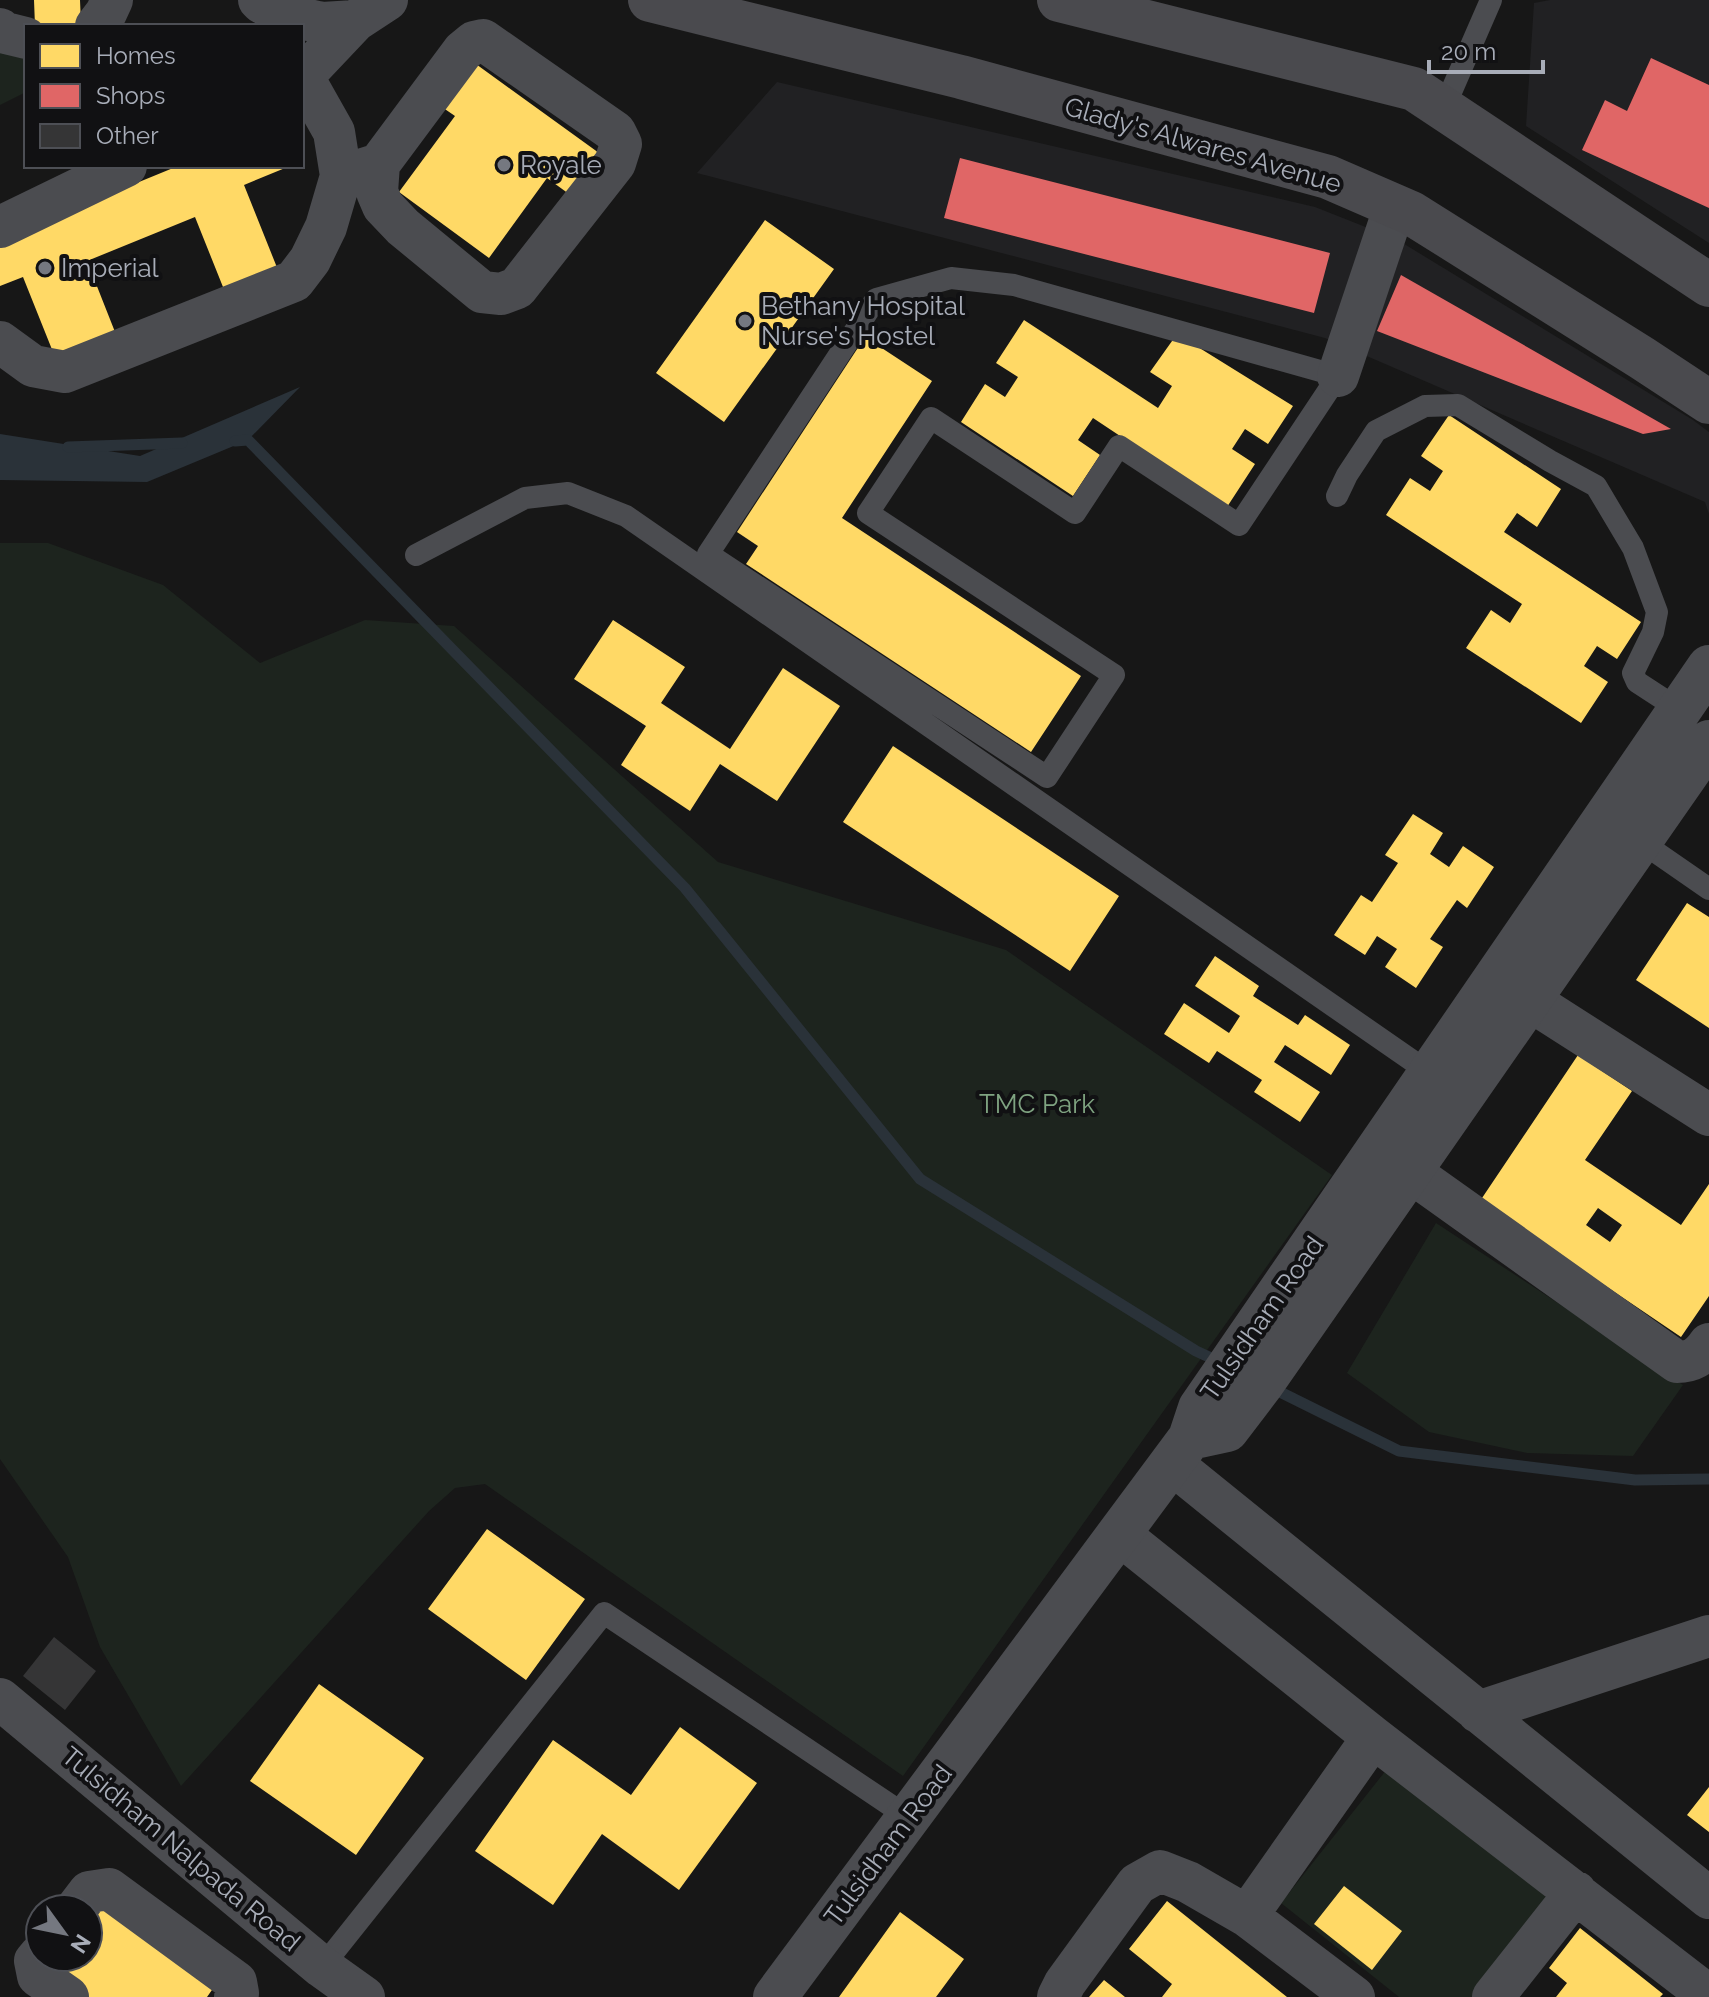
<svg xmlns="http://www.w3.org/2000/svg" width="1709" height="1997" font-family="Raleway,sans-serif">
  <rect width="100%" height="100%" fill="#171717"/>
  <path fill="#212123" d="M1550,0H1709V243L1526,126L1534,3Z
    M777,82L1315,207L1396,239L1693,420L1709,432V514L1705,502L1325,338L697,173Z"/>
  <path fill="#1d241e" d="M0,49L26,56V92L0,105Z
    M0,543H48L163,585L260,663L365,620L454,626L718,862L1006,950L1332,1175L903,1776L485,1484L455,1488L429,1511L181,1786L100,1647L68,1557L0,1459Z
    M1436,1223L1683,1385L1633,1456L1527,1453L1429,1432L1347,1373Z
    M1387,1769L1554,1901L1478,1997H1399L1281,1903Z"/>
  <path fill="#2a3239" d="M300,387L248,440L147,482L0,480V434L140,456Z"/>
  <path fill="#ffd966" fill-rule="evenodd" d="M34,0H80L81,25L35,26Z
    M469,59L599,153L569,194L547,178L489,258L399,192L455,116L436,103Z
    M178,166H290L244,185L280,275L227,297L195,217L87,261L117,337L57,362L23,277L0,286V239Z
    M765,220L834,269L724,422L656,373Z
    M1024,320L1158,408L1172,386L1150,372L1177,334L1293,406L1268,444L1245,429L1232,449L1255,464L1227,507L1093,418L1078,440L1100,455L1073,496L961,422L985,384L1005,397L1018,377L996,363Z
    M865,337L932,381L842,518L1081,676L1031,752L746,564L758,546L737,532Z
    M1449,415L1561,489L1537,527L1517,513L1504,532L1641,622L1617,659L1597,646L1584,666L1608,682L1581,723L1466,648L1491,610L1510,623L1522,604L1386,515L1410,478L1430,491L1443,471L1421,456Z
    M613,620L685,667L661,703L730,749L783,668L840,706L777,801L720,764L690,811L621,765L646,726L574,679Z
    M893,746L1119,896L1070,971L843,822Z
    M1413,814L1443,833L1430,854L1449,867L1463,846L1494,867L1467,908L1457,900L1430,939L1443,947L1416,988L1385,967L1397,949L1377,936L1365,955L1334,935L1361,895L1372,902L1398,863L1385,855Z
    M1687,903L1709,917V1028L1636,980Z
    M1215,956L1259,986L1253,996L1298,1025L1305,1015L1350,1045L1331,1075L1285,1045L1274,1062L1320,1092L1300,1122L1254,1092L1262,1080L1217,1051L1209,1063L1164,1034L1184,1003L1229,1033L1240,1016L1195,986Z
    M1578,1055L1632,1091L1585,1160L1681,1225L1709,1184V1296L1681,1337L1480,1201ZM1598,1208L1622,1225L1610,1242L1586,1225Z
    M487,1529L585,1599L526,1680L428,1609Z
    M319,1684L424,1758L356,1855L250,1781Z
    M680,1727L757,1783L679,1890L602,1834L553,1905L475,1851L553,1740L631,1795Z
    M1709,1787V1832L1687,1815Z
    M1344,1886L1402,1931L1372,1970L1314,1924Z
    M105,1897L219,1980L207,1997H80L50,1975L62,1957H88V1921Z
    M1167,1901L1287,1997H1162L1172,1984L1129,1949Z
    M900,1912L964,1959L936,1997H839Z
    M1580,1928L1663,1994L1660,1997H1556L1567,1983L1549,1968Z
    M1104,1980L1125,1997H1089Z"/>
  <path fill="#e06666" d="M1651,58L1709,85V208L1582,150L1605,100L1627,111Z
    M960,158L1330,253L1314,313L944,218Z
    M1401,275L1671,429L1643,434L1377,331Z"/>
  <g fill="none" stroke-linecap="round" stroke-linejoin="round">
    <path stroke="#2a3239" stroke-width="11" d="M235,441L248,440L685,888L920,1179L1196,1351L1209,1357
      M68,447L182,443
      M1270,1387L1399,1451L1635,1480L1709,1479"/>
  </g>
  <path fill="#353536" d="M54,1637L96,1671L65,1710L23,1676Z"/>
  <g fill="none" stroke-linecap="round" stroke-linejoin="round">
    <path stroke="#4b4c50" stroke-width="22" d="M1444,108L1491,0
      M951,278L1014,285L1338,376L1239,525L1119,446L1075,513L931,418L868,513L1114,675L1047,777L708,554L876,299Z
      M1337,496L1347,475L1376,431L1425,406L1458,405L1550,461L1596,486L1633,548L1657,612L1653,632L1633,673L1637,682L1680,710
      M416,555L525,498L568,493L626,516L1430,1073
      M1634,837L1709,889
      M322,1967L604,1613L908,1817"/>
    <path stroke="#4b4c50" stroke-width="42" d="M259,0L262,3L295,17L322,23L355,21
      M96,26L106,13L112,0
      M0,29L2,32L26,38
      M302,77L355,21L387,0
      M341,176L379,164L463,51L474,42L483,40L615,132L621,144L615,163L517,288L501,294L482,292L403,227L383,206L377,192L379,164
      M0,227L126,166
      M0,342L33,366L65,372L294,281L310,260L326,227L341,176L334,132L303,77
      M1338,376L1395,206
      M1529,1000L1709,1115
      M1409,1171L1677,1362C1692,1362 1700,1357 1709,1344
      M1171,1463L1709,1898
      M1119,1534L1373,1737L1709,1996
      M0,1699L322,1967L364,1997
      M1478,1712L1709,1636
      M76,1909L89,1892L109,1889L236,1982L238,1993L235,1997
      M40,1955L35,1961L38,1976L68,1997
      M1058,1997L1065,1983L1137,1884L1160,1871L1188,1882L1247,1916
      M1354,1997L1247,1916L1373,1737
      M1493,1997L1576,1892"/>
    <path stroke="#4b4c50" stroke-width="44" d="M1190,1438L1227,1430L1262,1384L1709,742
      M775,1997L1190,1438L1200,1408L1709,667"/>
    <path stroke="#4a4a4e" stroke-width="44" d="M650,0L961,77L1328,177L1411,213L1642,358L1709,402
      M1059,0L1414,89L1709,285"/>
  </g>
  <g fill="#757880" stroke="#111113" stroke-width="3">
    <circle cx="504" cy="165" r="8"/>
    <circle cx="45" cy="268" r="8"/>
    <circle cx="745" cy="321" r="8"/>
  </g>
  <g text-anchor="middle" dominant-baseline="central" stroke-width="8" stroke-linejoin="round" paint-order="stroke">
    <g font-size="26" fill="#a8adb8" stroke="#111113">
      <text transform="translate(1203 145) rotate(16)">Glady's Alwares Avenue</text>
      <text transform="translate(1262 1318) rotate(-55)">Tulsidham Road</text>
      <text transform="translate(888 1845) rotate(-53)">Tulsidham Road</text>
      <text transform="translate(181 1849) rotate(40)">Tulsidham Nalpada Road</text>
    </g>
    <g font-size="26" fill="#a8adb8" stroke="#111113" text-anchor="start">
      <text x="520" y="165">Royale</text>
      <text x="61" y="268">Imperial</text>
      <text x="761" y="306">Bethany Hospital<tspan x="761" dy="30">Nurse's Hostel</tspan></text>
    </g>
    <g font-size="26" fill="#7fa381" stroke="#111113">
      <text x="1037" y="1104">TMC Park</text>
    </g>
  </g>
  <rect x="24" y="24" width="280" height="144" fill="#111113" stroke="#4d4f55" stroke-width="2"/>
  <rect x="40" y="44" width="40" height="24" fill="#ffd966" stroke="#4d4f55" stroke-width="2"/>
  <text x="96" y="64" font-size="24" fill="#a8adb8">Homes</text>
  <rect x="40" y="84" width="40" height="24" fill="#e06666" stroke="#4d4f55" stroke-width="2"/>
  <text x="96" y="104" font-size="24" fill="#a8adb8">Shops</text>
  <rect x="40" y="124" width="40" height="24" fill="#353536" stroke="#4d4f55" stroke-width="2"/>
  <text x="96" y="144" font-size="24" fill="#a8adb8">Other</text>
  <g transform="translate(64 1933) rotate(123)"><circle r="38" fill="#111113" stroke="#4d4f55" stroke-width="2"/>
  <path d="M0-6L14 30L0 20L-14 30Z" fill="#757880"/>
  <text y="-12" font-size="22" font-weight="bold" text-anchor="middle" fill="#a8adb8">N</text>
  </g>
  <path d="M1429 60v12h114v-12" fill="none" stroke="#a8adb8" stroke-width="4"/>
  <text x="1441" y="60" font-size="24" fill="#a8adb8" stroke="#111113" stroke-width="6" paint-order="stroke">20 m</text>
</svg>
